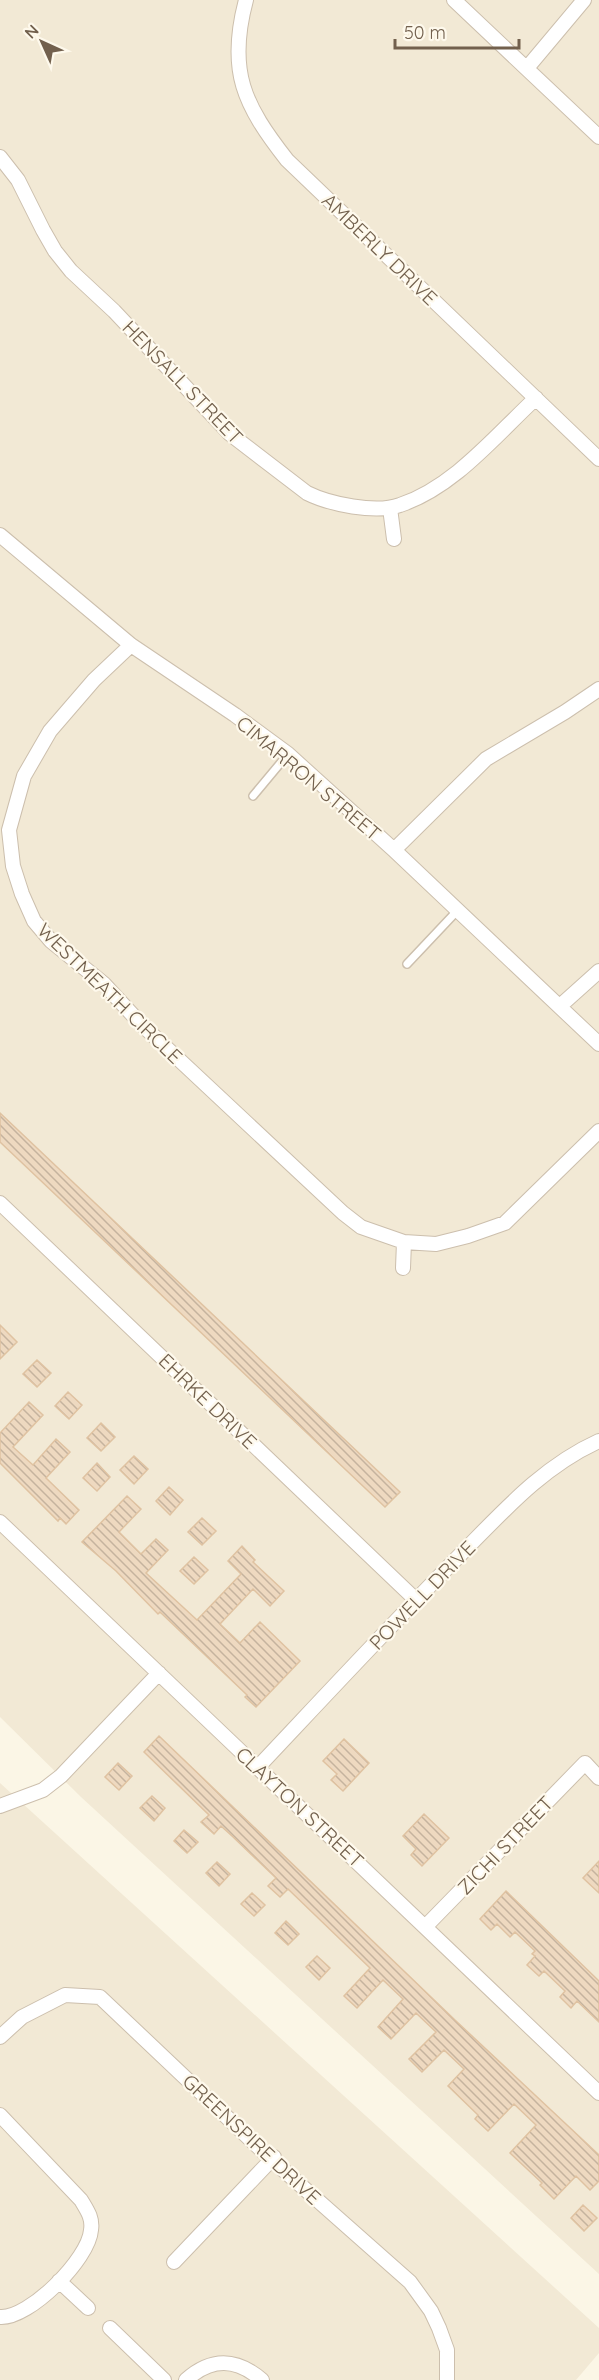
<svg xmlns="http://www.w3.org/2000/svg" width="599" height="2380" font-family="Quicksand,sans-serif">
  <defs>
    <pattern id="building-back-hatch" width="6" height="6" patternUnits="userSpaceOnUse" patternTransform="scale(1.5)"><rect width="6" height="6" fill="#eed9c0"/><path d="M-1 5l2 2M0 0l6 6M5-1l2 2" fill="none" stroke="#c5b39e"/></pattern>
  </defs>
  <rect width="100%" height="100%" fill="#fbf6e6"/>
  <path fill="#f2e9d5" d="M0,0H599V2274L81,1797L0,1717Z
    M0,1783L599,2328V2353L576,2380H0Z"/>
  <path fill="url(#building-back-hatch)" stroke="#dfc2a1" stroke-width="1.5" d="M0,1113L400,1492L385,1507L0,1142Z
    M0,1325L17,1342L0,1359Z
    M37,1360L51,1373L37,1387L23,1374Z
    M68,1392L82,1405L69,1419L55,1406Z
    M29,1402L43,1415L13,1447L33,1465L56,1439L70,1452L46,1478L79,1510L66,1524L60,1518L58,1521L0,1463V1433Z
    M101,1423L115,1437L101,1451L87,1438Z
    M134,1456L148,1469L134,1484L120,1470Z
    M97,1463L110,1477L97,1491L83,1478Z
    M169,1487L183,1500L170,1515L156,1501Z
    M127,1496L141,1509L119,1532L141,1554L156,1539L168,1550L146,1573L197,1620L241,1574L228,1561L242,1546L255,1560L253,1562L284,1591L270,1606L253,1589L220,1624L240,1643L260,1622L300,1661L256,1707L245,1697L247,1695L160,1612L158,1614L116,1571L82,1542Z
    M202,1518L216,1531L202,1545L188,1532Z
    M194,1557L208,1570L194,1584L180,1571Z
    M159,1736L456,2021L599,2155V2181L590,2190L576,2176L554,2199L540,2185L542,2183L510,2153L536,2125L514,2104L488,2131L475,2119L478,2115L448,2086L464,2069L444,2050L422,2072L409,2059L436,2032L416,2013L391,2039L378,2027L403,1999L383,1980L357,2008L344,1996L370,1968L288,1889L280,1897L268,1886L276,1878L232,1836L221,1826L214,1834L201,1822L209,1815L144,1752Z
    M344,1739L369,1763L343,1791L331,1780L337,1774L323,1761Z
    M118,1763L132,1776L119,1790L105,1777Z
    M152,1796L165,1808L154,1821L140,1808Z
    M424,1814L449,1838L422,1866L411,1855L416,1849L403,1836Z
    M184,1830L198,1842L187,1853L174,1841Z
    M599,1861V1893L583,1878Z
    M217,1862L230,1874L219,1886L206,1873Z
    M506,1891L599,1981V2022L577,2001L571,2008L560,1997L565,1991L544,1971L539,1976L527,1965L535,1956L532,1954L535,1951L515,1932L510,1937L497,1924L491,1930L480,1919Z
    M252,1893L265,1905L254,1916L241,1904Z
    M286,1921L299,1934L288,1945L275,1933Z
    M317,1956L330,1968L319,1980L306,1967Z
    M583,2205L597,2218L584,2231L571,2218Z"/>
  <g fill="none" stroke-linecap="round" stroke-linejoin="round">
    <g stroke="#ccbfad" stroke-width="10">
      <path id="service" d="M253,796L288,754
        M407,964L457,911"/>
    </g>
    <g stroke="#ccbfad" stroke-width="16">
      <path id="minor" d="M246,0C227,71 244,105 287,160L599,459
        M454,0L599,137
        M527,68L584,0
        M0,157L18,180L43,230L55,251L71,271L114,311L230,434L307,493C329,504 376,514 400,505C454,487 495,436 536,398
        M390,508L394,539
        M0,535L131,645L235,715L288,754L394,850L599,1044
        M131,645L94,680L50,731L24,776L9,830L13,866L22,894L34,921L51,941L104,984L141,1024L343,1213L361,1227L404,1242
        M394,850L486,759L565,712L599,689
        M560,1006L599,971
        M0,1203L416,1600
        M403,1268L404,1242L436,1244L468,1236L505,1223L599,1131
        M0,1522L599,2093
        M258,1767C324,1697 389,1627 456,1559C500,1515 541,1467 599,1441
        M0,1806L43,1790L61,1776L159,1673
        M426,1926L585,1763L599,1778
        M0,2037L22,2017L65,1995L100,1997L271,2159L410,2282L431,2311L439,2328L447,2350V2380
        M0,2115L81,2200C87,2210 93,2218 91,2230C89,2259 29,2319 0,2317
        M174,2262L274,2157
        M59,2281L88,2308
        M110,2328L164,2380
        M186,2380C212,2357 236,2358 262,2380"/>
    </g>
    <use href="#service" stroke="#fff" stroke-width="7"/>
    <use href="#minor" stroke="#fff" stroke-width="14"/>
  </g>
  <g text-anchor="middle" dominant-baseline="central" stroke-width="4.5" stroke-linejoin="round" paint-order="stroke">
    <g font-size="20" fill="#72604d" stroke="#fef9ec">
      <text transform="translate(380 249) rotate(44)">AMBERLY DRIVE</text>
      <text transform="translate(183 382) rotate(46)">HENSALL STREET</text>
      <text transform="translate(309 778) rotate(40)">CIMARRON STREET</text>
      <text transform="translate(110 993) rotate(44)">WESTMEATH CIRCLE</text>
      <text transform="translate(208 1401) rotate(44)">EHRKE DRIVE</text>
      <text transform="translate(422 1595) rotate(-46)">POWELL DRIVE</text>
      <text transform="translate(300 1807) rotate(43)">CLAYTON STREET</text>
      <text transform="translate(505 1845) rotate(-46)">ZICHI STREET</text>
      <text transform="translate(252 2139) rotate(43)">GREENSPIRE DRIVE</text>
    </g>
  </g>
  <g transform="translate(42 42) rotate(315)" stroke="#fef9ec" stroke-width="4.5" paint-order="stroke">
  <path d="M0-4.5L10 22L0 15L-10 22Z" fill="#72604d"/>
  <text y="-9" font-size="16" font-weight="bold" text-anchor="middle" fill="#72604d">N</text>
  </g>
  <path d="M395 39v9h124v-9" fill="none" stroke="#72604d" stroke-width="3"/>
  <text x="404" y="39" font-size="18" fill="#72604d" stroke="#fef9ec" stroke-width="4.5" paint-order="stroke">50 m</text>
</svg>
